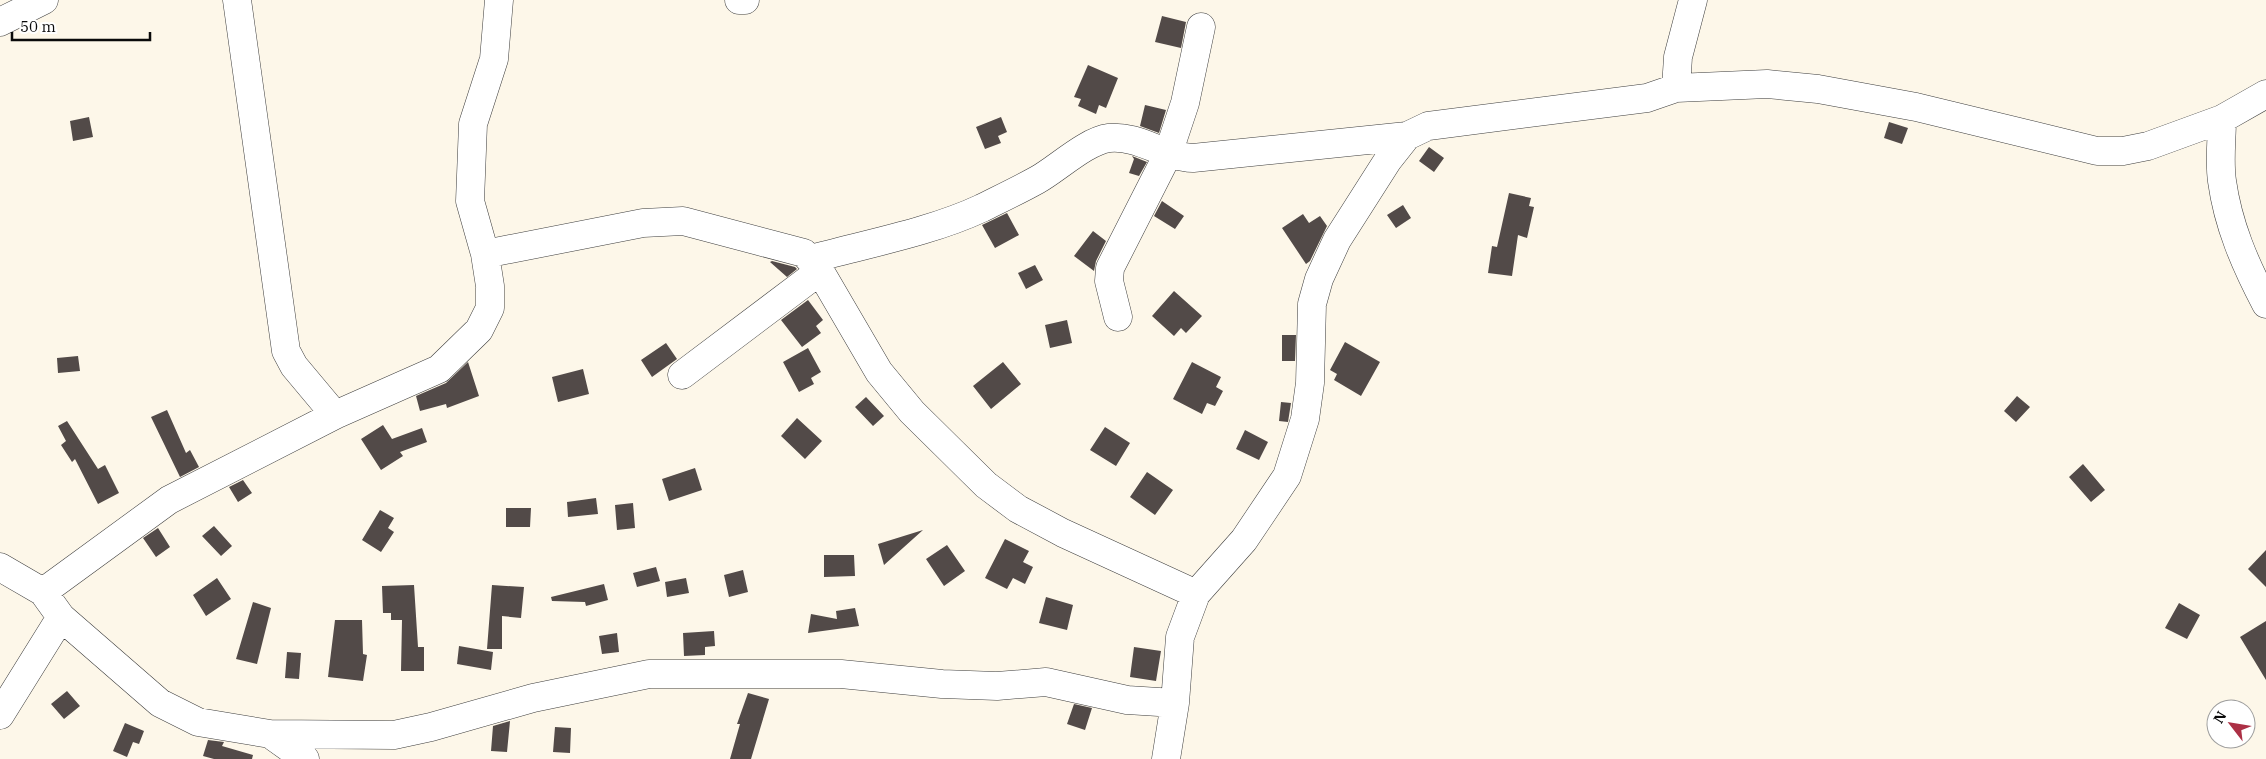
<svg xmlns="http://www.w3.org/2000/svg" width="2266" height="759" font-family="'IBM Plex Serif',serif">
  <rect width="100%" height="100%" fill="#fdf7e9"/>
  <path fill="#524a48" d="M1162,16L1186,22L1181,48L1155,42Z
    M1088,65L1118,78L1106,108L1099,105L1096,114L1078,106L1081,99L1074,97Z
    M1145,105L1166,110L1159,133L1140,126Z
    M89,117L93,137L73,141L70,121Z
    M1001,117L1007,132L998,136L1001,143L985,149L976,127Z
    M1889,122L1908,128L1902,144L1884,138Z
    M1429,147L1444,158L1434,172L1419,161Z
    M1132,156L1147,162L1139,176L1129,173L1134,159Z
    M1509,193L1531,198L1529,206L1534,207L1527,238L1518,235L1512,276L1488,273L1492,246L1497,247Z
    M1162,201L1184,216L1175,229L1154,216Z
    M1403,205L1411,218L1396,228L1387,215Z
    M1007,213L1019,235L995,248L982,225Z
    M1303,214L1309,223L1320,216L1327,226L1310,261L1306,264L1282,228Z
    M1093,231L1106,241L1096,261L1094,271L1074,256Z
    M772,261L795,267L797,269L787,277L770,262Z
    M1035,265L1043,280L1026,289L1018,273Z
    M1174,291L1202,316L1186,333L1181,328L1174,336L1152,316Z
    M808,300L823,320L816,326L821,333L802,347L781,320Z
    M1067,320L1072,343L1050,348L1045,325Z
    M1282,335H1296L1295,361H1282Z
    M1345,342L1380,362L1361,396L1334,380L1337,374L1330,370Z
    M666,343L677,359L652,377L641,360Z
    M808,348L821,372L811,378L814,384L799,392L783,362Z
    M78,356L80,371L58,373L57,358Z
    M468,362L479,396L447,408L446,404L420,411L416,396L446,383Z
    M1003,362L1021,384L991,409L973,386Z
    M1192,362L1221,377L1216,387L1223,391L1215,406L1207,403L1202,414L1173,399Z
    M583,369L589,394L558,402L552,377Z
    M2017,396L2030,407L2016,422L2004,411Z
    M866,397L884,416L873,426L855,407Z
    M1281,402L1291,403L1288,422L1279,421Z
    M167,410L186,453L190,450L199,467L180,477L151,417Z
    M797,418L822,441L805,459L781,436Z
    M67,421L98,469L105,465L119,493L98,504L75,459L72,462L61,445L66,441L58,426Z
    M383,425L392,439L422,428L427,442L400,452L403,456L381,470L361,439Z
    M1105,427L1130,443L1116,466L1090,450Z
    M1245,430L1268,442L1259,460L1236,449Z
    M2083,464L2105,490L2091,502L2069,477Z
    M695,468L702,490L669,501L662,479Z
    M1147,472L1173,490L1155,515L1130,497Z
    M243,480L252,493L238,502L229,487Z
    M596,498L598,514L568,517L567,502Z
    M633,503L635,528L617,530L615,505Z
    M506,508H531L530,527H506Z
    M380,510L394,518L388,528L394,532L381,552L362,540Z
    M214,526L232,546L221,556L202,536Z
    M158,528L170,547L156,557L143,538Z
    M923,530L884,565L878,544Z
    M1005,539L1029,551L1023,562L1033,567L1025,584L1013,578L1007,589L985,578Z
    M947,545L965,571L944,586L926,559Z
    M2266,550V587L2248,569Z
    M824,555H854L855,576L824,577Z
    M656,567L660,581L637,587L633,573Z
    M743,570L748,592L729,597L724,575Z
    M217,578L231,599L206,616L193,595Z
    M686,578L689,593L667,597L665,582Z
    M604,584L608,600L586,606L585,602L552,601L551,597Z
    M414,585L418,647H424V671H401L402,620H391V613H383L382,586Z
    M492,585L524,587L521,618L502,616V649H487Z
    M1046,597L1073,605L1067,630L1039,623Z
    M253,602L271,608L257,664L236,659Z
    M2179,603L2200,615L2187,639L2165,628Z
    M855,608L859,626L808,633L811,614L837,619L836,611Z
    M335,620H362L363,654L367,655L363,681L328,677Z
    M2266,621V680L2240,637Z
    M714,631L715,646L705,647V655L684,656L683,633Z
    M617,633L619,652L602,654L599,636Z
    M459,646L493,652L491,670L457,664Z
    M1134,647L1161,651L1156,681L1130,677Z
    M287,652L301,653L299,679L285,678Z
    M67,691L80,706L64,719L51,704Z
    M748,693L769,699L751,759H730L740,724H737Z
    M1074,704L1092,708L1085,730L1067,724Z
    M510,721L507,752L491,751L493,726Z
    M125,723L144,731L139,744L133,742L127,757L113,751Z
    M555,727L571,728L570,753L553,752Z
    M208,740L224,742L222,746L253,755L252,759H214L203,756Z"/>
  <g fill="none" stroke-linecap="round" stroke-linejoin="round">
    <g stroke="#3d3d3d" stroke-width="29">
      <path id="minor" d="M237,0L286,351L294,366L335,415
        M739,0H745
        M0,22L44,0
        M1676,88L1678,57L1693,0
        M2222,119C2222,139 2219,161 2222,181C2228,225 2245,264 2266,304
        M485,254L643,223L683,221L804,253L820,271L879,372L912,412L986,485L1018,509L1063,533L1196,594
        M811,259C866,244 931,232 982,208C1000,199 1019,190 1037,180C1057,169 1086,141 1109,138C1139,135 1163,157 1193,158L1407,136L1428,126L1647,98L1676,88L1767,84L1818,89L1916,107L2097,151H2123L2148,146L2222,119L2266,94
        M1118,317L1109,281L1110,268L1168,154L1185,103L1201,27
        M682,375L820,271
        M0,567L43,592L61,617L160,703L198,722L270,734L394,735L431,727L533,698L649,674H841L942,684L997,686L1046,682L1127,700L1175,703
        M43,592L169,500L335,415L439,369L479,330L490,308V286L485,254L470,201L473,124L494,59L499,0
        M0,715L61,617
        M270,734L305,759
        M1166,759L1175,703L1180,637L1196,594L1244,540L1287,476L1305,419L1310,383L1312,304L1319,279L1337,240L1388,160L1407,136"/>
    </g>
    <use href="#minor" stroke="#fff" stroke-width="28"/>
  </g>
  <g transform="translate(2231 724) rotate(301)"><circle r="24" fill="#ffffff" stroke="#9d9d9d"/>
  <path d="M0-4L9 19L0 12L-9 19Z" fill="#ac3045"/>
  <text y="-8" font-size="14" font-weight="bold" text-anchor="middle" fill="#0a0a0a">N</text>
  </g>
  <path d="M12 32v8h138v-8" fill="none" stroke="#0a0a0a" stroke-width="2.5"/>
  <text x="20" y="32" font-size="15" fill="#0a0a0a" stroke="#ffffff" stroke-width="4" paint-order="stroke">50 m</text>
</svg>
